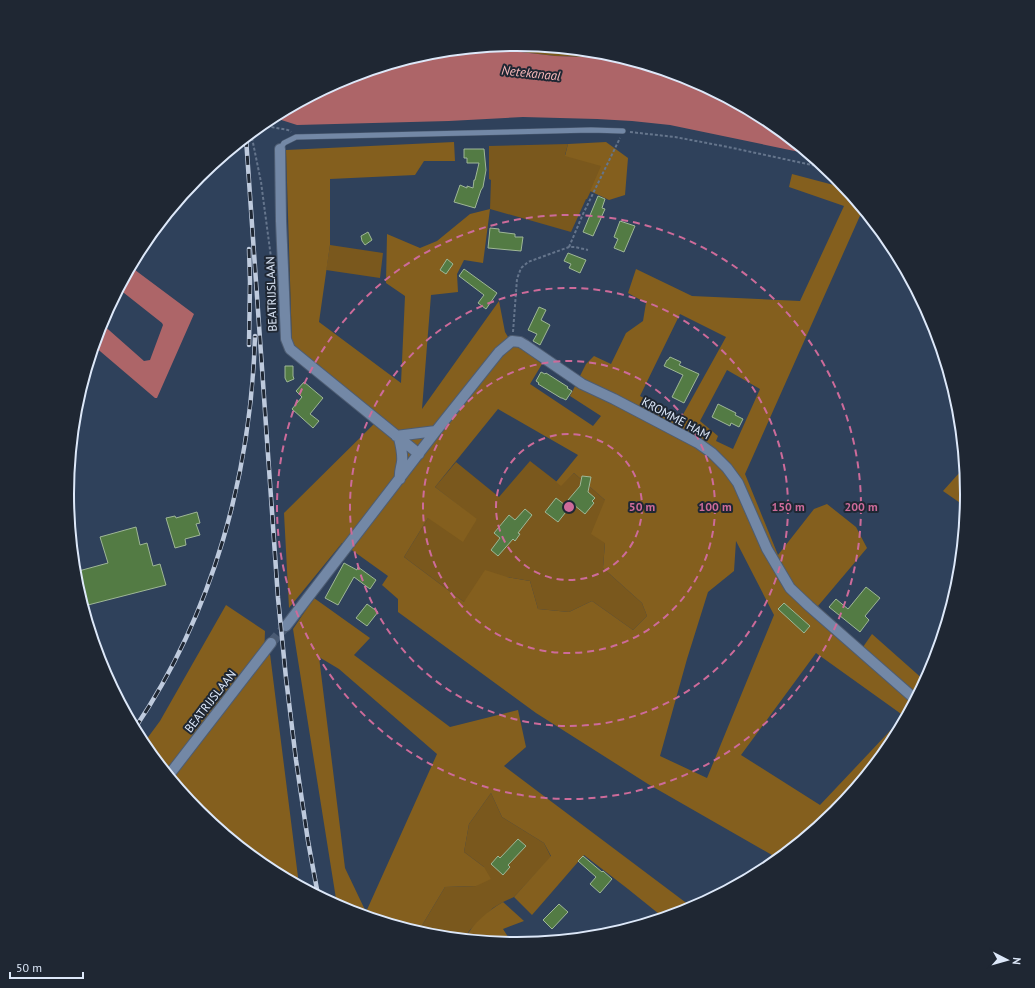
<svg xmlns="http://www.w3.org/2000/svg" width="1035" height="988" font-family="'PT Sans',sans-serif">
  <rect width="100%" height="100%" fill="#2f415b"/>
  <path fill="#7a581d" d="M518,44L606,53L629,60L609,58L555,56L503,50L430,53Z
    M568,144L565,155L605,161L587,199H586L571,232L490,209L491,180L489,179V146Z
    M330,245L383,253L380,278L326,270Z
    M530,461L561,485L574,473L605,500V543L603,568L642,603L647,616L633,630L592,601L569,612L538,609L530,581L507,577L464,602L404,557L428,518L477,520L435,487L456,462L499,497Z
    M491,793L502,817L544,843L551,857L514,897L503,902L493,908L469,931L465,939L429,935L418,932L445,887L476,886L484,867L464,852L469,824Z"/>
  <path fill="#845f1e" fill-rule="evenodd" d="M454,142L455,161H424L415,175L330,179V245L319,322L401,383L405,296L386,283L387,234L420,248L437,241L470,214L490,209L483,263L464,260L457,274L458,292L431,295L422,409L499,301L505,332L508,337L542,364L530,384L593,426L601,416L570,396L586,364L594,356L611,364L626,333L643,321L646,303L628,293L636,269L692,296L800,301L844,206L789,187L792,174L845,188L863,209L745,474L778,555L814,509L827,504L856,527L867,548L818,606L863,647L872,634L925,681L892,744L836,812L767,868L751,877L772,855L648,784L536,713L398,612V599L382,585L388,576L342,543L289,608L284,513L381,417L292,345L286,150ZM680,314L726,337L680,420L667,411L640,396ZM727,370L760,389L733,449L716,441L718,436L700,421ZM498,409L578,455L556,482L561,486L574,473L605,500L591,534L605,543L603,568L642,603L647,616L633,630L592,601L569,612L538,609L530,581L507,577L485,570L464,602L404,557L428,518L463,542L477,519L435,487ZM736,541L774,615L707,778L660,756L687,659L708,592L734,571ZM816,653L904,716L820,805L741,755Z
    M606,142L628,158L625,195L609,200L590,191L601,166L565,156L568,144Z
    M960,472L966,476L967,494L966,507L943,491Z
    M314,598L370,638L354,655L450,727L518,710L526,747L504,766L693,908L664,918L628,889L584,855L532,915L514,897L551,856L544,843L502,817L491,793L469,824L464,852L484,867L491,879L476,886L445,887L418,932L345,910L337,905L293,629ZM319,657L339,669L437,754L366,912L345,868Z
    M226,605L265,631L264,659L270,654L299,885L267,868L199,812L143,744L160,721Z
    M503,902L524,921L503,929L512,943L465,939C472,924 489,910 503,902Z"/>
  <path fill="#ad6568" d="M503,50L555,56L609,58L629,60L690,78L768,120L809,154L670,125L632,121L597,119L523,117L449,121L297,125L272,117L346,78L430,53Z
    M131,267L194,314L157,398H155L94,346L101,323L144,361L150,360L163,325L162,323L119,289Z"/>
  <path fill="#537b44" stroke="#9fb797" d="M464,149H484L486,170L483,187L481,190L475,208L454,202L460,185L467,188V186L473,188L474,180H475L479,163H467V158H464Z
    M598,196L605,199L602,208L605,209L593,236L583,232Z
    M620,221L635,226L624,252L614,248L618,239L614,237Z
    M490,228L499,229V232L515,234V237H523L521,251L488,248Z
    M368,232L372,240L365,245L362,241L361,236Z
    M568,253L586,260L580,273L569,268L571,264L564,261Z
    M447,259L453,264L446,274L440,270Z
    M464,269L497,293L486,309L478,303L484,295L459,276Z
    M539,307L546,310L541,320L550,325L540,345L533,341L537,334L528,330Z
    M670,357L681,362L679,365L699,374L684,403L672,397L683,375L664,366L667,360H668Z
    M285,366H293V376L294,379L287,382L285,378Z
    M541,372L545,374L546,373L568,387L567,388L572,391L566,400L562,398H561L538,384L539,383L536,381Z
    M304,382L323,398L310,414L319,421L313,428L292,409L302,397L296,391Z
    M718,404L736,413L735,415L743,419L739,427L731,423L730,426L712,417Z
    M582,476L591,477L588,492L595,498L592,501L594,503L585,514L568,500L580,486Z
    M556,498L569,508L558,522L545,512Z
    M525,509L532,515L518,533L520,534L515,541L513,539L498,556L491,550L500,538L494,533L509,515L515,520Z
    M197,512L200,523L196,524L200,535L185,539L186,545L175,548L166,518L175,516L176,518Z
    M136,527L140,545L147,543L153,566L160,564L166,585L84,606L76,582L75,572L108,563L100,537Z
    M344,563L357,570L358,567L376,580L370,589L354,577L338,605L325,598Z
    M866,587L880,598L865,616L869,620L860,632L829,607L836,599L848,609Z
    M784,603L810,626L804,633L778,609Z
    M367,604L378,612L367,626L356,618Z
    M518,839L526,846L508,865L510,867L503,875L491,864L498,856L500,858Z
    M583,856L602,872L603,871L612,879L600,893L590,884L596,877L578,861Z
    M559,904L568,912L552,929L543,920Z"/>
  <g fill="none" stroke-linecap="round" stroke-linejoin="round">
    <path stroke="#495a73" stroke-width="10" stroke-dasharray="10 5" stroke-linecap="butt" d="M271,643L286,626"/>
    <g stroke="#4e5d73" stroke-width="6">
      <path id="service" d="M280,149L284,143L296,137L591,130L623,131"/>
    </g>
    <g stroke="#4e5d73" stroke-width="12">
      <path id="minor" d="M280,149L281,221L286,339L290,349L419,454
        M396,436L436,431
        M399,438C401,446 403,454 402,462C401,468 399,473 400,479
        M286,626L436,431L499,352L512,341L520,342L525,345L582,384L614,399L698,443L712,453L727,468L738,483L767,549L790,588L809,606L915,699
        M169,775L271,643"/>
    </g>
    <path stroke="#65758c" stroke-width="2" stroke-dasharray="3 2" stroke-linecap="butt" d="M262,124L271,127L288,130L291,132
      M630,132L675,137L728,147L826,168
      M251,133L261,182L272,265
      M569,247L583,214L620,138
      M513,332L517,279L521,268L528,262L569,247H575L588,250"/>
    <use href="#service" stroke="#7388a6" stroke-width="5"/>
    <use href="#minor" stroke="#7388a6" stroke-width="10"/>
    <g stroke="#becadd" stroke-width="4.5">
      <path id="rail" d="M246,138L278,598L286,678L296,760L308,841L318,895
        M249,249L250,282L249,345
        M135,728C213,613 251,474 255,336"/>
    </g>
    <use href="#rail" stroke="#1f2733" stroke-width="3" stroke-dasharray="9" stroke-linecap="butt"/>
  </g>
  <g fill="none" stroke="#cd6b9a" stroke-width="2" stroke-dasharray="7 5">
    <circle cx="569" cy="507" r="73"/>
    <circle cx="569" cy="507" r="146"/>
    <circle cx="569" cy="507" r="219"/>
    <circle cx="569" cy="507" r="292"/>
  </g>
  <g text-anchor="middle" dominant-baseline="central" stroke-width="4" stroke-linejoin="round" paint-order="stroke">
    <g font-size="12" fill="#dde8f9" stroke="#1f2733">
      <text transform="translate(271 294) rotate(-92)">BEATRIJSLAAN</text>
      <text transform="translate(676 418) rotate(28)">KROMME HAM</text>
      <text transform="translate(210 701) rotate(-52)">BEATRIJSLAAN</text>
    </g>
    <g font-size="13" font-style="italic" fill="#f9b9ba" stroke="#1f2733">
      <text transform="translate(531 73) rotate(6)">Netekanaal</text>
    </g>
  </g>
  <path d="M0 0H1035V988H0ZM74 494a443 443 0 1 1 886 0a443 443 0 1 1-886 0Z" fill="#1f2733" fill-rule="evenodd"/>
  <path fill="none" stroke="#dde8f9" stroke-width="2" d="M74 494a443 443 0 1 1 886 0a443 443 0 1 1-886 0Z"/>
  <circle cx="569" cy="507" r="6" fill="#cd6b9a" stroke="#1f2733" stroke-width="2"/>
  <g font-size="12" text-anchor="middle" font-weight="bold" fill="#cd6b9a" stroke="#1f2733" stroke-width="4" stroke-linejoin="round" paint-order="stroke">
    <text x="642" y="511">50 m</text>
    <text x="715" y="511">100 m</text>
    <text x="788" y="511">150 m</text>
    <text x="861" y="511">200 m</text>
  </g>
  <g transform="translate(1007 960) rotate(96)" stroke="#1f2733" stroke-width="3" paint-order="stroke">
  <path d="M0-3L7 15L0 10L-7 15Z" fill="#dde8f9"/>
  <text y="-6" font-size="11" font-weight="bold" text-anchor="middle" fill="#dde8f9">N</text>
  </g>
  <path d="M10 972v6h73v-6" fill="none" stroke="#dde8f9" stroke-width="2"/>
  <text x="16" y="972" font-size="12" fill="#dde8f9" stroke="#1f2733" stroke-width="3" paint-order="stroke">50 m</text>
</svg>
